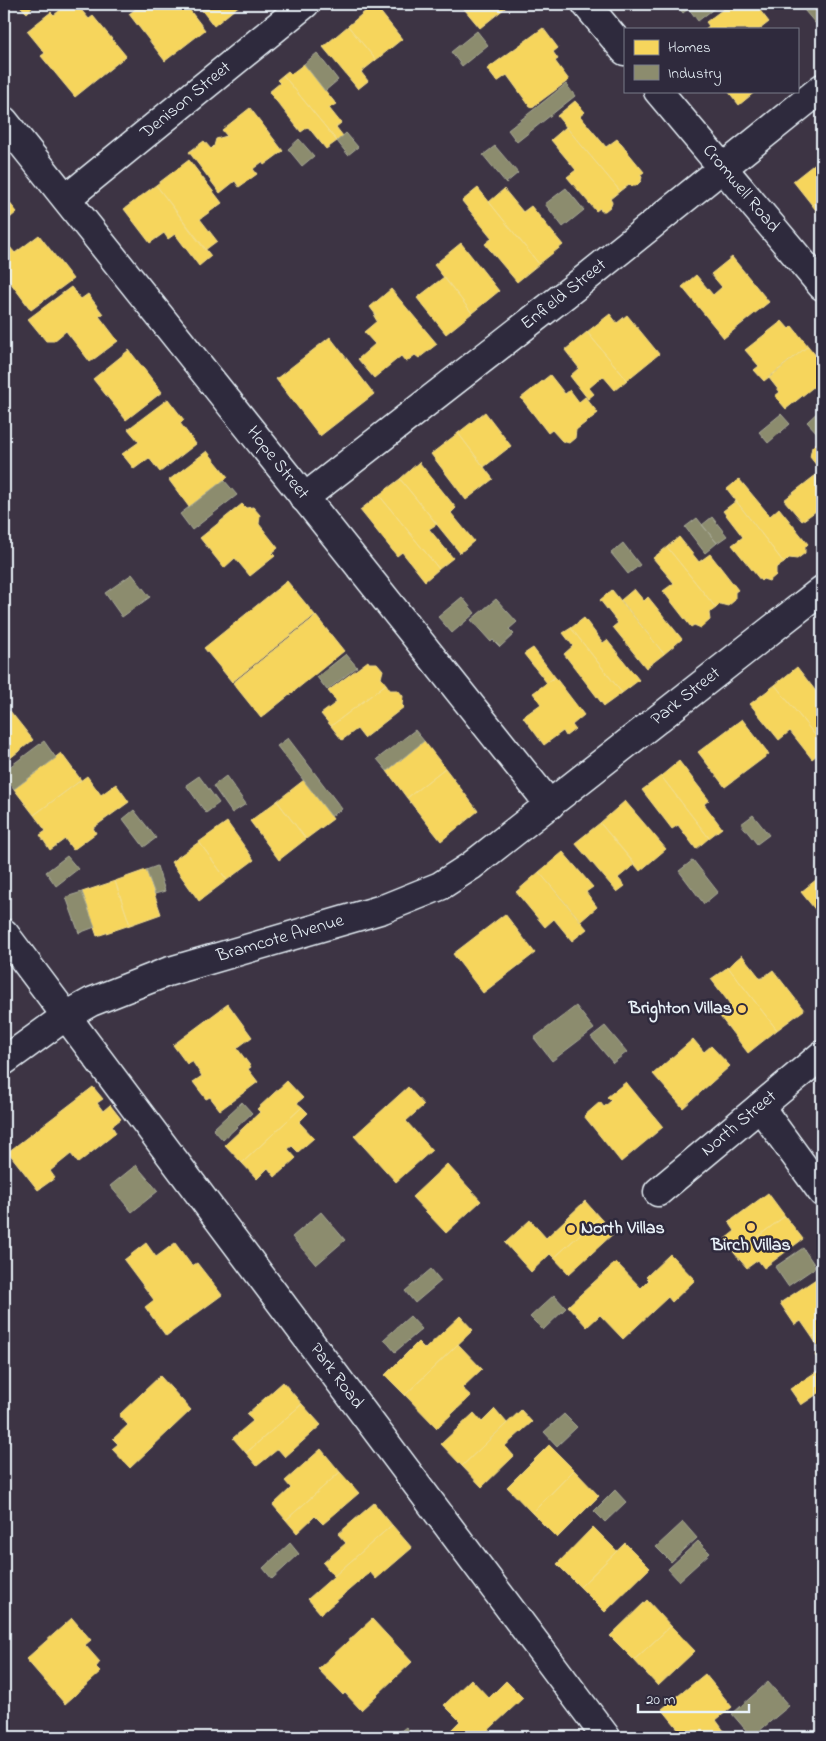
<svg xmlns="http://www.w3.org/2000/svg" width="826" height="1741" font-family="'Indie Flower',sans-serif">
  <rect width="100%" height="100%" fill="#3d3444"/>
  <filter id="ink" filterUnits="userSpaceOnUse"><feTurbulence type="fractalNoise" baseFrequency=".02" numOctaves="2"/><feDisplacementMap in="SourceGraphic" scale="10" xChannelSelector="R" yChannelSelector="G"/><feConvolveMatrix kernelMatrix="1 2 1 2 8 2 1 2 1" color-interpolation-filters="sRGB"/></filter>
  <g filter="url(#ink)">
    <path fill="#f6d55c" stroke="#f2dd8b" d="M18,4H35L27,13Z
      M68,4H76L89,19L93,16L126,56L75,97L41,56L45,53L27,31L51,12L54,15Z
      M142,4H185L205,30L165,61L129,14Z
      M197,4H241L214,26Z
      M374,4L402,39L376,60L348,26Z
      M460,4H510L480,28Z
      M730,4H740L744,9L755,4L769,22L760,29H705L709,26L706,22Z
      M348,26L376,60L361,72L368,81L358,89L323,47Z
      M543,28L558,48L553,52L558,59L555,61L569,80L531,108L507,75L497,82L487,69Z
      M304,64L336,104L329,108L341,123L336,127L343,136L337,141L283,75L288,71L291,74Z
      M283,75L337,141L326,149L308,127L301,132L269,92L280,83L277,80Z
      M728,91H756L739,105Z
      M575,101L585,112L580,116L606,147L617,139L644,172L640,175L642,177L641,181L636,186H631L629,184L620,191L557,116Z
      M250,108L283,151L264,165L262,162L253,169L257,174L239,187L235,181L220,193L189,152L204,141L211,149L214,146L216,139L227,136L222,130Z
      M566,127L620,191L610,199L612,202L611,206L605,211H601L600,208L596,211L567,177L576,170L551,140Z
      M822,158V197L812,205L793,181Z
      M189,160L222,203L200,219L217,241L205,250L156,185Z
      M156,185L211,256L199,266L175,234L168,239L164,233L150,243L124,209Z
      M478,188L539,264L517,282L485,244L492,238L462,201Z
      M504,189L523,212L531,206L563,245L539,264L489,202Z
      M4,196L17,212L4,223Z
      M822,197V218L812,205Z
      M39,235L73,279L31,310L4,274V250L9,246L15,253Z
      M461,243L499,291L472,313L434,265Z
      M732,257L769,302L724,338L682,287L696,275L713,295L722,287L711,274Z
      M444,277L472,313L446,334L417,298Z
      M71,287L81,299L88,294L103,314L99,316L118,341L90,362L66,331L54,341H46L28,319Z
      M391,289L437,344L419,358L415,355L406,362L401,356L374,378L358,359L375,344L364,332L377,321L374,316L376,315L370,307Z
      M610,314L617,323L627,315L659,354L627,380L587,332Z
      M782,321L789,329L792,326L808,346L764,381L754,370L759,366L745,350Z
      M587,332L627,380L615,390L603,376L589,388L594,394L588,399L570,376L579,368L565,350Z
      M330,337L374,394L320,436L276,379Z
      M808,346L822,363L819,365L822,368V380L786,409L775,396L780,392L769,378Z
      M129,350L162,392L126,420L93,379Z
      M550,375L565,394L570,390L579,402L585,397L598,413L576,430L575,438L569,443L562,441L552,430L548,433L521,398Z
      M168,399L184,420L180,423L196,444L160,472L149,458L134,469L122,454L139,442L128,429Z
      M485,412L511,446L484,467L458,433Z
      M458,433L493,479L466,500L431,454Z
      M819,441L822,444V519L816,511L802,521L784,500L821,471L810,457L812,447Z
      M207,451L228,477L189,507L169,480Z
      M419,462L456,508L451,513L474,541L460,553L400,479Z
      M400,479L437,524L429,529L453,558L439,569L379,495Z
      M739,479L770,516L779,508L808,544L805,547V553L797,559L789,558L784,563L727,489Z
      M379,495L439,569L425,581L402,552L397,556L360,510Z
      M736,501L784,563L776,568V575L769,581L763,579L761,581L732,545L743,537L723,511Z
      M242,504L246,508L253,507L260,515L259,524L278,548L272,553L275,556L250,576L235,558L224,568L200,538Z
      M679,537L699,562L710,554L738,590L735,592V600L728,606L720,604L716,608L667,547Z
      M667,547L716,608L709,613L710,620L701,628L694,625L691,627L663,591L674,583L653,558Z
      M287,581L315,615L232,682L204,648Z
      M634,589L644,601L648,597L682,639L664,654L621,600Z
      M612,590L664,654L646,668L613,627L618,623L600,600Z
      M316,616L344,651L261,718L233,683Z
      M584,618L603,643L607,640L639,680L622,693L571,628Z
      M571,628L622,693L604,706L564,654L573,646L563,633Z
      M533,648L555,677L547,683L524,654Z
      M368,661L369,663H377L383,670L381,678L386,684L331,726L321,714L337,702L328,691Z
      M797,667L822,699V706L817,710L822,717V744L775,685Z
      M555,677L584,715L572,725L575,729L566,736L563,731L544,745L523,717L541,704L533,693Z
      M386,684L390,690H398L403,696L402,705L404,707L364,738L357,729L342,740L331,726Z
      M775,685L822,744V751L812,759L790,731L779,740L750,704Z
      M10,711L33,740L4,763V716Z
      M742,719L769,754L725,787L698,752Z
      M424,741L445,768L407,798L387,771Z
      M61,753L81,780L34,815L14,789Z
      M679,761L709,800L704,804L722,828L709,838L661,776Z
      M445,768L478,811L441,841L407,798Z
      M87,776L101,795L116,784L129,802L93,828L96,833L73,850L65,839L50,850L40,835L46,831L34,815Z
      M661,776L709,838L696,849L678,825L672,829L642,790Z
      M304,780L333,819L306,839L277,801Z
      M277,801L306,839L279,860L250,821Z
      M625,801L666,849L640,871L600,823Z
      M227,822L254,860L227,880L199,842Z
      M600,823L635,864L618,878L625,886L617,892L575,843Z
      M199,842L227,880L199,901L171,862Z
      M563,852L593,887L586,892L597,907L581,921L539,872Z
      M146,870L161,914L130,925L115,881Z
      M539,872L587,929L572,941L554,919L545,927L516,892Z
      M822,875V918L801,892Z
      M115,881L130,925L97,936L82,892Z
      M505,914L535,953L483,993L453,954Z
      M742,955L761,979L773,970L804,1010L777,1030L728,967Z
      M728,967L777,1030L748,1053L718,1014L730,1004L711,979Z
      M228,1004L252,1037L237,1048L251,1067L248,1069L258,1082L220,1110L210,1097L206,1099L193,1082L202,1076L192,1061L187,1064L173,1045Z
      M693,1039L704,1052L711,1046L730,1066L683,1108L653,1074Z
      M287,1081L303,1098L297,1103L302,1107L242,1163L225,1145L260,1112L257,1109Z
      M626,1082L663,1127L621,1162L584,1116L600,1102L604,1107L611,1101L607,1097Z
      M93,1087L103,1099L97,1103L103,1111L110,1105L121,1119L112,1126L116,1133L78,1163L71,1154L50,1171L55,1178L38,1190L8,1152Z
      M408,1087L424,1105L406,1121L432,1150L396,1182L354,1136Z
      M302,1107L308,1113L299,1122L314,1138L298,1152L292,1146L288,1149L296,1158L275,1177L268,1168L257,1179L242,1163Z
      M447,1164L481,1201L446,1233L412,1197Z
      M768,1193L785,1216L735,1254L725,1239L735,1231L729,1222Z
      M585,1201L599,1217L554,1258L550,1254L531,1272L505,1243L530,1220L546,1238Z
      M785,1216L803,1239L764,1268L758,1260L747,1268L735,1254Z
      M599,1217L614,1233L569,1274L554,1258Z
      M146,1243L156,1257L175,1243L192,1266L197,1263L222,1295L166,1336L145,1307L154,1300L124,1260Z
      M670,1254L695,1280L672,1302L668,1297L623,1339L600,1315L587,1327L568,1306L616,1262L641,1288L649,1280L646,1277Z
      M822,1275V1330L812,1337L801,1321L795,1325L780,1303Z
      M460,1316L473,1330L405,1395L385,1375L418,1342L425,1349Z
      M822,1330V1366L815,1355L821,1351L812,1337Z
      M458,1344L482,1369L462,1388L471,1396L437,1428L405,1395Z
      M822,1368V1391L801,1405L790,1389Z
      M160,1376L191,1410L130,1468L112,1449L118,1444L113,1439L128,1425L119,1415Z
      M283,1382L302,1404L246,1453L233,1438L253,1421L247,1414Z
      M302,1404L321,1425L285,1457L278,1449L257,1466L246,1453Z
      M495,1409L507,1423L462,1466L441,1444L474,1413L482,1422Z
      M521,1410L532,1422L505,1446L514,1456L482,1487L462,1466Z
      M549,1445L574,1470L532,1513L507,1487Z
      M321,1449L340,1472L286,1520L273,1505L291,1488L285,1481Z
      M574,1470L599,1496L557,1538L532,1513Z
      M340,1472L359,1493L323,1524L315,1516L297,1533L286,1520Z
      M374,1503L392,1525L334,1576L323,1563L346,1543L338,1534Z
      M392,1525L412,1548L376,1579L370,1572L321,1614L308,1599Z
      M593,1527L617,1551L580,1587L557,1564Z
      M625,1543L650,1568L605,1612L580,1587Z
      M647,1600L671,1626L634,1660L610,1636Z
      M72,1618L91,1640L85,1645L100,1662L96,1667L101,1672L65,1704L26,1659Z
      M372,1619L412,1662L361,1710L345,1693L343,1695L318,1669Z
      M671,1626L695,1651L658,1686L634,1660Z
      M705,1674L732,1707L716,1720L724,1731L716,1737H685L662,1709Z
      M471,1679L489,1698L506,1681L523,1698L481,1737H444L460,1721L444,1705Z"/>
    <path fill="#8c8c6e" stroke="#a8aa97" d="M676,4H694L683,13Z
      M696,4H720L698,21L689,9Z
      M799,4H822V29L821,30Z
      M477,31L488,45L462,66L451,52Z
      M317,53L338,80L325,91L304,64Z
      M566,84L575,96L517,142L508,130Z
      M346,133L358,147L348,155L337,141Z
      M299,139L314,156L302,166L288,149Z
      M495,146L518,173L506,183L483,155Z
      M566,188L584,210L563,227L545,204Z
      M822,408V432L819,435L807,422Z
      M781,414L790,424L768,443L759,432Z
      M224,480L237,495L192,530L180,514Z
      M712,517L727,536L717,543L702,525Z
      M697,518L717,543L705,553L685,527Z
      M623,543L640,565L628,574L611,553Z
      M132,574L150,597L122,617L105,593Z
      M462,597L475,613L452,633L438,617Z
      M496,599L517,622L509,629L514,634L500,647L493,640L491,642L471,620Z
      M346,654L357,667L327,690L317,677Z
      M415,730L424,741L387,771L377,759Z
      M288,738L342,809L331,816L277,746Z
      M44,741L56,758L14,789L4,775V771Z
      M199,776L219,803L206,813L186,785Z
      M226,776L246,804L232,813L213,786Z
      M134,810L156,838L144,847L123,819Z
      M753,815L769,835L757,844L741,824Z
      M67,856L78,869L56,886L46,872Z
      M693,860L718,892L704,904L679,871Z
      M157,866L165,891L155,894L146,870Z
      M82,892L95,927L79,933L66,897Z
      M576,1006L594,1029L552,1061L534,1038Z
      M605,1026L627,1052L613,1063L591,1037Z
      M242,1102L252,1113L223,1140L213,1129Z
      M136,1165L158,1191L132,1212L110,1186Z
      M321,1212L345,1240L316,1265L292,1237Z
      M803,1248L816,1267L788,1286L775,1267Z
      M431,1269L441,1281L415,1303L405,1291Z
      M554,1295L566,1308L543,1330L530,1317Z
      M410,1316L422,1329L395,1352L384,1339Z
      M564,1414L577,1427L557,1446L544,1432Z
      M615,1490L626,1502L605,1522L594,1511Z
      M683,1522L697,1538L671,1562L656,1547Z
      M698,1541L710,1553L679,1581L668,1569Z
      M290,1543L299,1554L272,1579L263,1568Z
      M768,1682L789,1706L752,1737L732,1714Z
      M406,1727L415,1737H393Z"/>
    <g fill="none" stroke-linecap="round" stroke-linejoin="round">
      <g stroke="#e8f1f8" stroke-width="31">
        <g id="street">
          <path d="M586,4L625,51"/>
          <path id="s1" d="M658,91L822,286"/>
          <path id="s2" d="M4,121L550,805"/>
          <path id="s3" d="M67,198L305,4"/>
          <path id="s4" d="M304,498L571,290L822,88"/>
          <path id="s5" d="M4,933L606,1737"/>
          <path d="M760,1107L822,1192"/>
          <path id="s6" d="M658,1192L822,1055"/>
        </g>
      </g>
      <g stroke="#e8f1f8" stroke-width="31">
        <g id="secondary">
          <path id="s7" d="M4,1061L66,1016L91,1002L167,972L383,909L440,886L471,866L822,590"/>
        </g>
      </g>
      <use href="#street" stroke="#2f2a3d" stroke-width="28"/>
      <use href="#secondary" stroke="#2f2a3d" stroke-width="28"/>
    </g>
  </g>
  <g fill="#ffd166" stroke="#2f2a3d" stroke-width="2">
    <circle cx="742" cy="1009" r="5"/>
    <circle cx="751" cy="1227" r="5"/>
    <circle cx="571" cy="1229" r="5"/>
  </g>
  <g text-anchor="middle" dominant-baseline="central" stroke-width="5" stroke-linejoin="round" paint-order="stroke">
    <g font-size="18" fill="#e8f1f8" stroke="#2f2a3d">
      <text stroke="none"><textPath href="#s3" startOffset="154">Denison Street</textPath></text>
      <text stroke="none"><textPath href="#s1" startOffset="128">Cromwell Road</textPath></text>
      <text stroke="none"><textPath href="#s4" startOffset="330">Enfield Street</textPath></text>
      <text stroke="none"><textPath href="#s2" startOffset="438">Hope Street</textPath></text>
      <text stroke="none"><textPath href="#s7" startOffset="784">Park Street</textPath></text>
      <text stroke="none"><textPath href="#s7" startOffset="305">Bramcote Avenue</textPath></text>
      <text stroke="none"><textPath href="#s6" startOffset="106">North Street</textPath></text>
      <text stroke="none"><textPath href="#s5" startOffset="554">Park Road</textPath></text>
    </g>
    <g font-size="18" font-weight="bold" fill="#e8f1f8" stroke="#2f2a3d" text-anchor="end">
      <text x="732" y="1009">Brighton Villas</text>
      <text x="581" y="1229" text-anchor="start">North Villas</text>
      <text x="751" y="1246" text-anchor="middle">Birch Villas</text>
    </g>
  </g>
  <rect width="826" height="1741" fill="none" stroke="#2f2a3d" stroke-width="20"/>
  <rect x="10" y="10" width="806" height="1721" fill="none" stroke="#e8f1f8" stroke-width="2" filter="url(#ink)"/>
  <rect x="624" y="28" width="175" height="65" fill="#2f2a3d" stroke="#797a88"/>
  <rect x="634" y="40" width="25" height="15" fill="#f6d55c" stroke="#797a88"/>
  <text x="668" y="52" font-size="15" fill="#e8f1f8">Homes</text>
  <rect x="634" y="65" width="25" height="15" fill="#8c8c6e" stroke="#797a88"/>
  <text x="668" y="78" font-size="15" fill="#e8f1f8">Industry</text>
  <path d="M638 1704v8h111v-8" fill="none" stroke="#e8f1f8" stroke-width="2.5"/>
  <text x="646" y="1704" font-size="15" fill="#e8f1f8" stroke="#2f2a3d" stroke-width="4" paint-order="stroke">20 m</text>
</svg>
